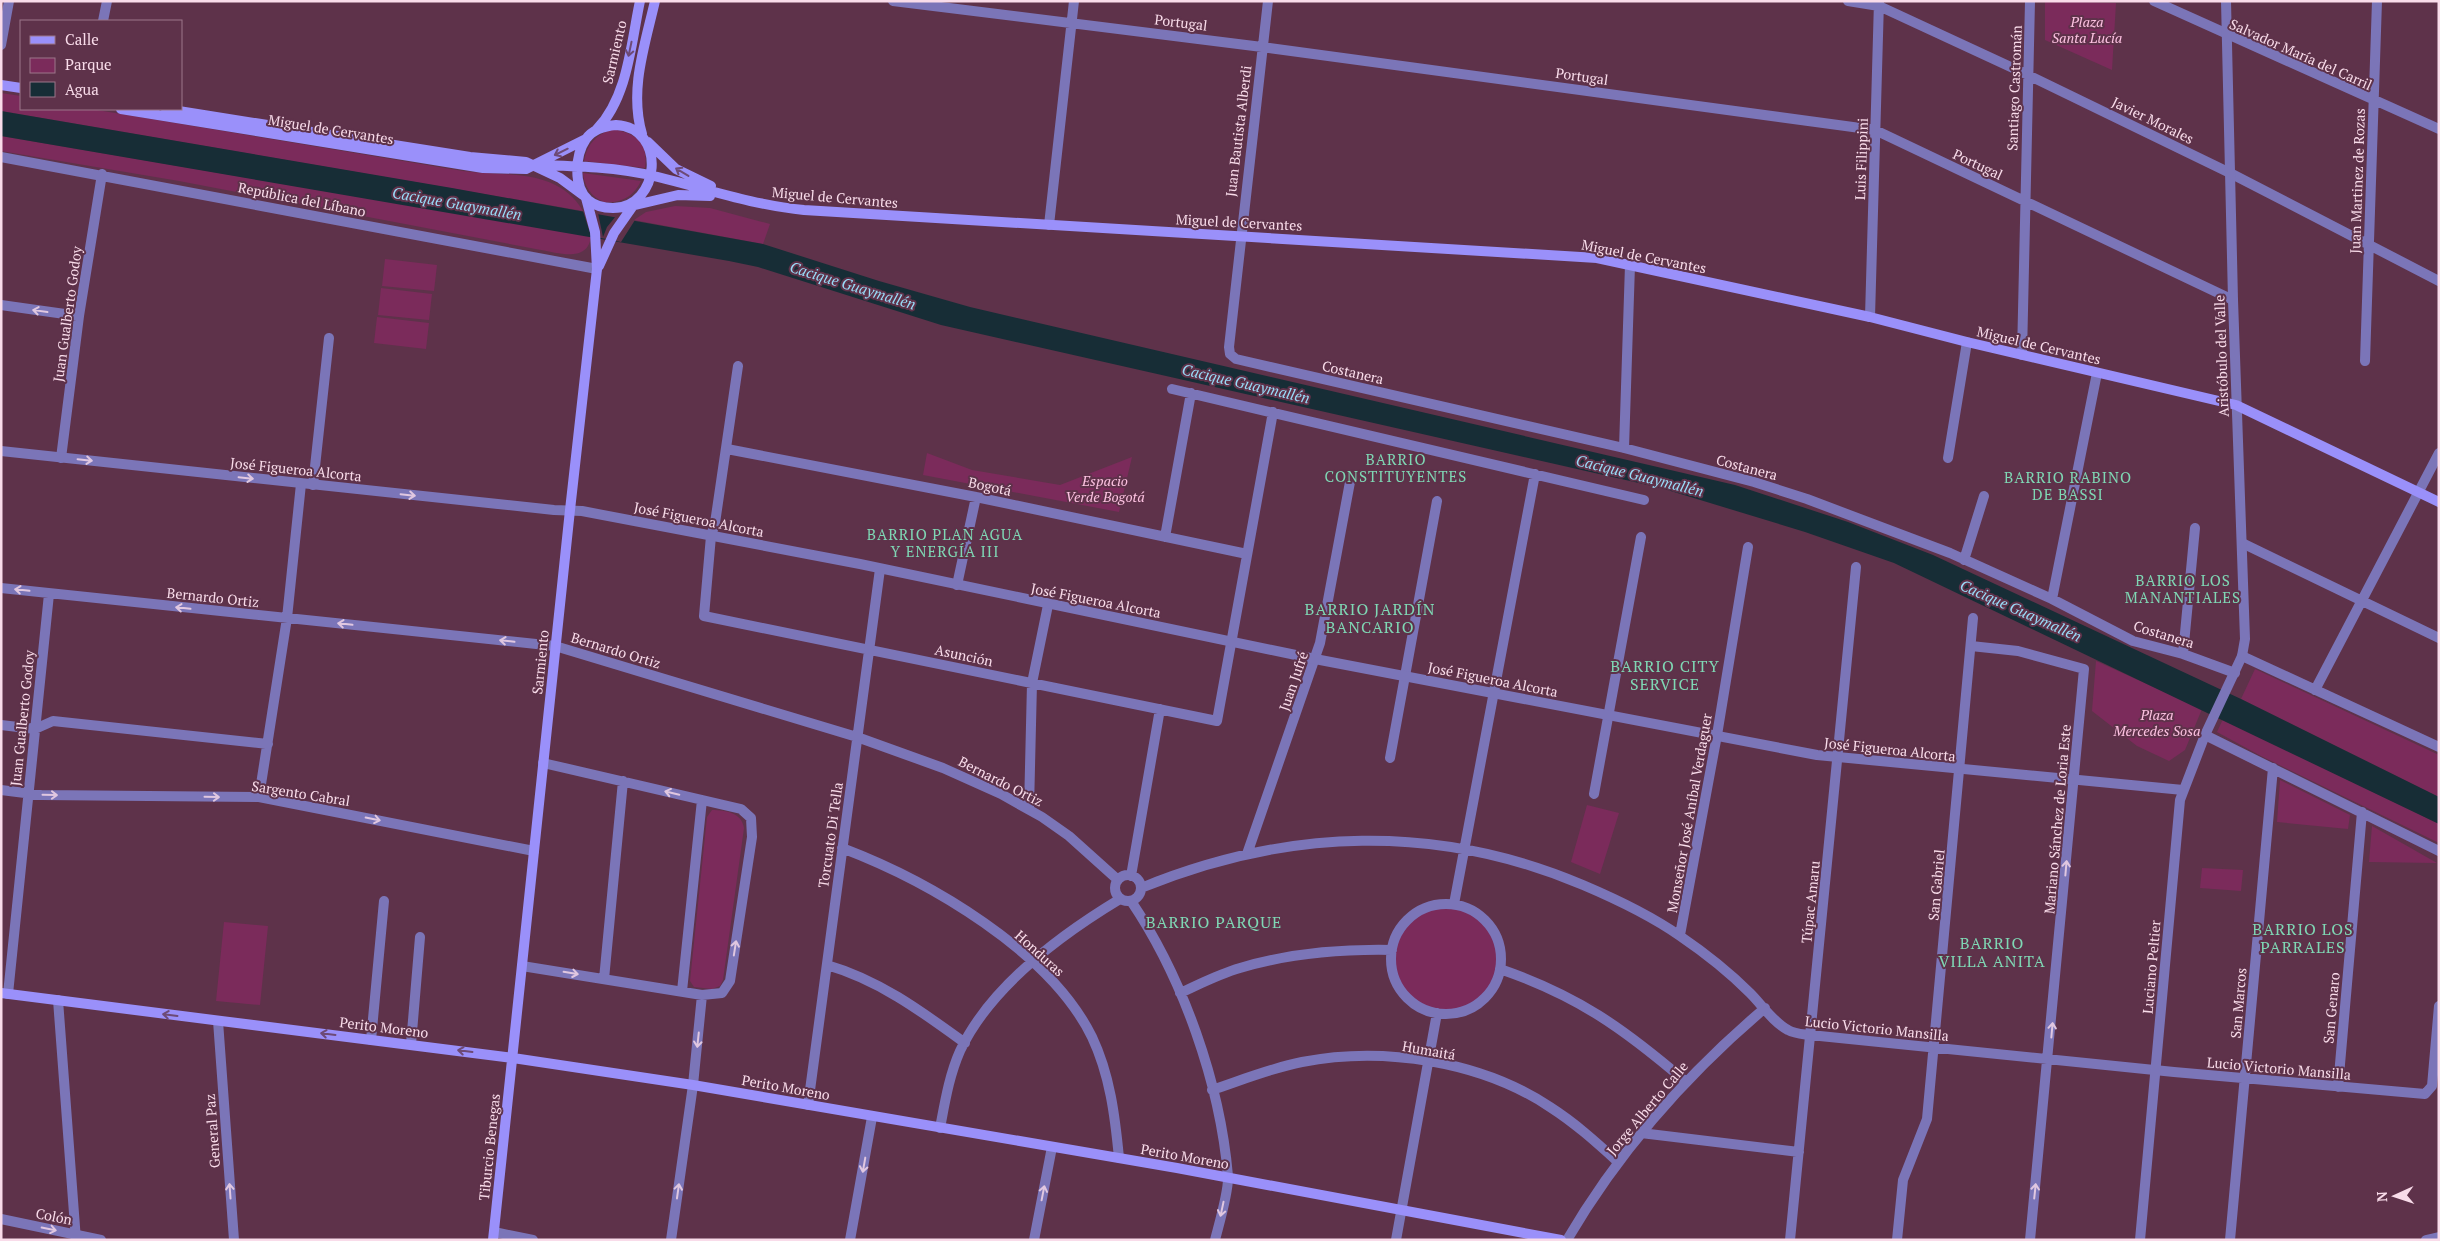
<svg xmlns="http://www.w3.org/2000/svg" width="2440" height="1241" font-family="'PT Serif',serif">
  <rect width="100%" height="100%" fill="#5e324a"/>
  <path fill="#7b2b5b" d="M2045,1L2116,3L2112,70L2045,40Z
    M1,93L21,96V109H91L463,171C505,177 557,167 583,211L1,111Z
    M612,129C635,133 649,142 645,168L584,161C587,144 596,135 612,129Z
    M1,136L591,236C588,263 559,253 541,250L179,181L1,151Z
    M583,173L641,181C634,196 621,204 604,202C591,197 584,186 583,173Z
    M675,206L710,208L770,224L763,244L634,220L646,212Z
    M385,259L437,265L434,291L382,286Z
    M381,288L432,294L429,320L378,315Z
    M377,317L429,323L426,349L374,343Z
    M927,453L972,470L1060,485L1132,457L1119,512L923,475Z
    M2096,661L2202,709L2185,750L2169,761L2137,746L2092,711Z
    M2255,669L2439,755V797L2241,699Z
    M2223,719L2439,824V843L2261,756L2217,732Z
    M2280,780L2350,815L2348,829L2277,822Z
    M1587,805L1619,813L1600,874L1571,862Z
    M712,810C726,810 742,813 744,828L723,980L720,986L712,989L694,987L690,981L707,817Z
    M2372,826L2437,863L2369,862Z
    M2202,868L2243,870L2241,891L2200,888Z
    M1391 959a55 55 0 1 1 110 0a55 55 0 1 1-110 0Z
    M224,922L268,926L260,1005L216,1001Z"/>
  <path fill="#172d36" d="M1,111L452,188L763,244L879,281L970,307L1735,485L1848,522L1933,555L2241,699L2439,797V824L1894,563L1805,532L1661,488L941,325L758,267L729,261L1,136Z"/>
  <path fill="#5e324a" d="M583,211L598,213L603,237L607,227L616,216L635,220L621,242L591,236Z"/>
  <g fill="none" stroke-linecap="round" stroke-linejoin="round">
    <path stroke="#7b75b8" stroke-width="10" d="M893,1L1262,47L1875,130L2233,300
      M1268,1L1229,347L1230,354L1236,359L1624,448L1754,482L1807,499L1950,553L2052,599L2133,641L2183,654L2235,673
      M1848,1L1879,6L2028,75L2230,173L2439,281
      M2154,1L2439,129
      M103,21L107,1
      M1,45L9,1
      M1,157L597,269
      M1049,225L1074,1
      M1,305L79,316
      M1870,317L1879,1
      M2022,355L2030,1
      M2365,361L2377,1
      M738,366L715,523L711,536L704,616L1217,721L1273,412
      M1172,389L1644,500
      M1624,448L1630,265
      M727,449L976,497L1247,554
      M61,458L79,316L102,174
      M1948,458L1967,342
      M313,485L329,338
      M1165,537L1191,393
      M2242,543L2439,638
      M1964,560L1984,496
      M957,585L976,497
      M1,588L555,646L857,737L943,768L1001,794L1042,817L1069,836L1118,880
      M2052,599L2097,373
      M1971,646L2018,651L2084,669L2030,1240
      M2183,654L2195,528
      M2242,656L2439,747
      M2315,690L2439,453
      M1,725L35,729L53,721L268,744
      M2205,735L2439,851
      M1390,758L1437,501
      M1,790L41,795L259,797L534,851
      M1594,794L1641,537
      M259,797L287,618L301,484
      M1029,809L1032,683L1048,605
      M842,848C929,881 1050,951 1092,1037C1110,1075 1115,1116 1119,1158
      M1247,854L1320,643L1350,482
      M1115 888a13 13 0 1 1 26 0a13 13 0 1 1-26 0Z
      M1131,876L1160,709
      M1141,888C1287,828 1437,823 1583,885C1616,899 1650,915 1680,936C1705,953 1729,972 1750,993C1762,1005 1773,1022 1788,1030C1795,1034 1803,1034 1810,1035L2174,1072L2425,1094L2432,1086L2439,1006
      M1131,901C1183,978 1220,1083 1228,1176C1229,1191 1219,1224 1215,1240
      M1454,904L1535,474
      M1391 959a55 55 0 1 1 110 0a55 55 0 1 1-110 0Z
      M1680,935L1717,735L1748,547
      M827,965C879,980 921,1011 965,1043
      M522,966L702,995L722,993L730,981L752,837L751,818L741,809L543,763
      M1500,969C1578,996 1623,1028 1685,1081
      M604,979L623,781
      M682,991L702,800
      M1180,993C1200,984 1219,974 1240,968C1290,953 1340,949 1392,950
      M8,994L49,594
      M58,1000L76,1240
      M371,1040L384,901
      M411,1044L420,937
      M2338,1087L2362,812
      M1212,1090C1242,1080 1271,1068 1302,1062C1383,1046 1481,1061 1550,1107C1575,1123 1596,1142 1618,1162
      M808,1105L880,569
      M940,1128C945,1102 949,1076 960,1051C990,987 1062,934 1120,899
      M1641,1133L1799,1152
      M494,1232L533,1240
      M671,1240L693,1085L702,995
      M850,1240L872,1117
      M1034,1240L1052,1147
      M1396,1240L1437,1013
      M1567,1240C1619,1151 1686,1075 1765,1008
      M1790,1240L1856,567
      M1897,1240L1903,1180L1927,1119L1973,618
      M2230,1240L2273,768
      M2426,1240L2439,1237"/>
    <path stroke="#7b75b8" stroke-width="10" d="M1,451L554,510L582,511L860,564L1315,659L1817,755L2183,790
      M218,1021L234,1240
      M1,1219L101,1240
      M2140,1240L2180,800L2205,735L2242,656L2245,639L2233,300L2226,1"/>
    <path stroke="#9a90fa" stroke-width="10" d="M1,85L21,88
      M121,109L483,168L526,169L586,139
      M166,109L470,157L526,162L560,178L583,195
      M616,125C668,128 660,208 613,208C604,208 595,206 588,200C573,186 575,155 586,139C593,129 605,126 616,125Z
      M597,129C628,97 631,43 640,1
      M642,134C629,90 645,45 655,1
      M648,142L676,169L711,186
      M535,165C576,166 618,167 658,177C707,189 753,205 804,210L1597,258L1870,317L1967,342L2236,405L2439,502
      M631,206L678,195L710,196
      M599,266L614,233L635,203
      M1,993L513,1058L693,1085L1177,1168L1561,1240
      M493,1240L570,510L597,269L595,232L586,198"/>
  </g>
  <defs><path id="oneway-shaft" d="M-6 0H5M1.5-3L5.5 0L1.5 3" fill="none" stroke-width="1.6" stroke-linecap="round" stroke-linejoin="round" transform="scale(1.25)"/></defs>
  <g stroke="#6d4a76">
    <use href="#oneway-shaft" transform="translate(630 49) rotate(102)"/>
    <use href="#oneway-shaft" transform="translate(561 152) rotate(154)"/>
    <use href="#oneway-shaft" transform="translate(682 172) rotate(-149)"/>
    <use href="#oneway-shaft" transform="translate(170 1015) rotate(-173)"/>
    <use href="#oneway-shaft" transform="translate(328 1034) rotate(-173)"/>
    <use href="#oneway-shaft" transform="translate(465 1051) rotate(-173)"/>
  </g>
  <g stroke="#e0c7e0">
    <use href="#oneway-shaft" transform="translate(40 311) rotate(-172)"/>
    <use href="#oneway-shaft" transform="translate(85 460) rotate(6)"/>
    <use href="#oneway-shaft" transform="translate(246 478) rotate(6)"/>
    <use href="#oneway-shaft" transform="translate(408 495) rotate(6)"/>
    <use href="#oneway-shaft" transform="translate(22 590) rotate(-174)"/>
    <use href="#oneway-shaft" transform="translate(183 608) rotate(-174)"/>
    <use href="#oneway-shaft" transform="translate(345 624) rotate(-174)"/>
    <use href="#oneway-shaft" transform="translate(507 641) rotate(-174)"/>
    <use href="#oneway-shaft" transform="translate(672 793) rotate(-167)"/>
    <use href="#oneway-shaft" transform="translate(50 795) rotate(1)"/>
    <use href="#oneway-shaft" transform="translate(212 797) rotate(1)"/>
    <use href="#oneway-shaft" transform="translate(373 819) rotate(11)"/>
    <use href="#oneway-shaft" transform="translate(2066 868) rotate(-85)"/>
    <use href="#oneway-shaft" transform="translate(735 948) rotate(-81)"/>
    <use href="#oneway-shaft" transform="translate(571 973) rotate(9)"/>
    <use href="#oneway-shaft" transform="translate(2052 1030) rotate(-85)"/>
    <use href="#oneway-shaft" transform="translate(698 1040) rotate(96)"/>
    <use href="#oneway-shaft" transform="translate(864 1165) rotate(100)"/>
    <use href="#oneway-shaft" transform="translate(230 1191) rotate(-94)"/>
    <use href="#oneway-shaft" transform="translate(678 1191) rotate(-82)"/>
    <use href="#oneway-shaft" transform="translate(2035 1191) rotate(-84)"/>
    <use href="#oneway-shaft" transform="translate(1043 1193) rotate(-79)"/>
    <use href="#oneway-shaft" transform="translate(1222 1209) rotate(102)"/>
    <use href="#oneway-shaft" transform="translate(49 1229) rotate(11)"/>
  </g>
  <g text-anchor="middle" dominant-baseline="central" stroke-width="4" stroke-linejoin="round" paint-order="stroke">
    <g font-size="14" font-style="italic" fill="#fdc2e1" stroke="#5e324a">
      <text x="2087" y="21">Plaza<tspan x="2087" dy="16">Santa Lucía</tspan></text>
      <text x="1105" y="480">Espacio<tspan x="1105" dy="16">Verde Bogotá</tspan></text>
      <text x="2157" y="714">Plaza<tspan x="2157" dy="16">Mercedes Sosa</tspan></text>
    </g>
    <g font-size="14" fill="#f9dcea" stroke="#5e324a">
      <text transform="translate(1181 22) rotate(7)">Portugal</text>
      <text transform="translate(614 52) rotate(-77)">Sarmiento</text>
      <text transform="translate(2301 54) rotate(24)">Salvador María del Carril</text>
      <text transform="translate(1582 76) rotate(8)">Portugal</text>
      <text transform="translate(2014 88) rotate(-88)">Santiago Castromán</text>
      <text transform="translate(2153 120) rotate(26)">Javier Morales</text>
      <text transform="translate(331 129) rotate(9)">Miguel de Cervantes</text>
      <text transform="translate(1238 131) rotate(-83)">Juan Bautista Alberdi</text>
      <text transform="translate(1861 159) rotate(-88)">Luis Filippini</text>
      <text transform="translate(1978 164) rotate(25)">Portugal</text>
      <text transform="translate(2357 181) rotate(-88)">Juan Martinez de Rozas</text>
      <text transform="translate(835 197) rotate(5)">Miguel de Cervantes</text>
      <text transform="translate(302 199) rotate(11)">República del Líbano</text>
      <text transform="translate(1239 222) rotate(3)">Miguel de Cervantes</text>
      <text transform="translate(1644 256) rotate(11)">Miguel de Cervantes</text>
      <text transform="translate(67 314) rotate(-82)">Juan Gualberto Godoy</text>
      <text transform="translate(2039 345) rotate(13)">Miguel de Cervantes</text>
      <text transform="translate(2221 356) rotate(-92)">Aristóbulo del Valle</text>
      <text transform="translate(1353 372) rotate(13)">Costanera</text>
      <text transform="translate(1747 467) rotate(15)">Costanera</text>
      <text transform="translate(296 469) rotate(6)">José Figueroa Alcorta</text>
      <text transform="translate(990 486) rotate(12)">Bogotá</text>
      <text transform="translate(699 519) rotate(11)">José Figueroa Alcorta</text>
      <text transform="translate(213 597) rotate(6)">Bernardo Ortiz</text>
      <text transform="translate(1096 600) rotate(11)">José Figueroa Alcorta</text>
      <text transform="translate(2164 634) rotate(17)">Costanera</text>
      <text transform="translate(616 650) rotate(17)">Bernardo Ortiz</text>
      <text transform="translate(964 655) rotate(12)">Asunción</text>
      <text transform="translate(540 662) rotate(-84)">Sarmiento</text>
      <text transform="translate(1493 679) rotate(11)">José Figueroa Alcorta</text>
      <text transform="translate(1293 681) rotate(-71)">Juan Jufré</text>
      <text transform="translate(22 718) rotate(-84)">Juan Gualberto Godoy</text>
      <text transform="translate(1890 749) rotate(6)">José Figueroa Alcorta</text>
      <text transform="translate(1001 781) rotate(27)">Bernardo Ortiz</text>
      <text transform="translate(301 793) rotate(9)">Sargento Cabral</text>
      <text transform="translate(1689 813) rotate(-80)">Monseñor José Aníbal Verdaguer</text>
      <text transform="translate(2057 819) rotate(-85)">Mariano Sánchez de Loria Este</text>
      <text transform="translate(830 835) rotate(-82)">Torcuato Di Tella</text>
      <text transform="translate(1936 885) rotate(-85)">San Gabriel</text>
      <text transform="translate(1810 902) rotate(-84)">Túpac Amaru</text>
      <text transform="translate(1040 953) rotate(42)">Honduras</text>
      <text transform="translate(2151 967) rotate(-85)">Luciano Peltier</text>
      <text transform="translate(2238 1003) rotate(-85)">San Marcos</text>
      <text transform="translate(2331 1008) rotate(-85)">San Genaro</text>
      <text transform="translate(384 1027) rotate(7)">Perito Moreno</text>
      <text transform="translate(1877 1028) rotate(6)">Lucio Victorio Mansilla</text>
      <text transform="translate(1429 1050) rotate(10)">Humaitá</text>
      <text transform="translate(2279 1068) rotate(5)">Lucio Victorio Mansilla</text>
      <text transform="translate(786 1087) rotate(10)">Perito Moreno</text>
      <text transform="translate(1647 1108) rotate(-50)">Jorge Alberto Calle</text>
      <text transform="translate(212 1131) rotate(-94)">General Paz</text>
      <text transform="translate(489 1147) rotate(-84)">Tiburcio Benegas</text>
      <text transform="translate(1185 1156) rotate(10)">Perito Moreno</text>
      <text transform="translate(54 1216) rotate(11)">Colón</text>
    </g>
    <g font-size="15" font-style="italic" fill="#99dcf8" stroke="#5e324a">
      <text transform="translate(457 203) rotate(10)">Cacique Guaymallén</text>
      <text transform="translate(853 285) rotate(17)">Cacique Guaymallén</text>
      <text transform="translate(1246 383) rotate(13)">Cacique Guaymallén</text>
      <text transform="translate(1640 475) rotate(14)">Cacique Guaymallén</text>
      <text transform="translate(2021 610) rotate(24)">Cacique Guaymallén</text>
    </g>
    <g font-size="15" letter-spacing="1" fill="#7fd7b4" stroke="#5e324a">
      <text x="1396" y="459">BARRIO<tspan x="1396" dy="17">CONSTITUYENTES</tspan></text>
      <text x="2068" y="477">BARRIO RABINO<tspan x="2068" dy="17">DE BASSI</tspan></text>
      <text x="945" y="534">BARRIO PLAN AGUA<tspan x="945" dy="17">Y ENERGÍA III</tspan></text>
      <text x="2183" y="580">BARRIO LOS<tspan x="2183" dy="17">MANANTIALES</tspan></text>
    </g>
    <g font-size="16" letter-spacing="1" fill="#7fd7b4" stroke="#5e324a">
      <text x="1370" y="609">BARRIO JARDÍN<tspan x="1370" dy="18">BANCARIO</tspan></text>
      <text x="1665" y="666">BARRIO CITY<tspan x="1665" dy="18">SERVICE</tspan></text>
      <text x="1214" y="922">BARRIO PARQUE</text>
      <text x="2303" y="929">BARRIO LOS<tspan x="2303" dy="18">PARRALES</tspan></text>
      <text x="1992" y="943">BARRIO<tspan x="1992" dy="18">VILLA ANITA</tspan></text>
    </g>
  </g>
  <rect width="2440" height="1241" fill="none" stroke="#f9dcea" stroke-width="5"/>
  <rect x="20" y="20" width="162" height="90" fill="#5e324a" stroke="#9c768a"/>
  <rect x="30" y="36" width="25" height="8" fill="#9a90fa" stroke="#9c768a"/>
  <text x="65" y="45" font-size="15" fill="#f9dcea">Calle</text>
  <rect x="30" y="58" width="25" height="15" fill="#7b2b5b" stroke="#9c768a"/>
  <text x="65" y="70" font-size="15" fill="#f9dcea">Parque</text>
  <rect x="30" y="82" width="25" height="15" fill="#172d36" stroke="#9c768a"/>
  <text x="65" y="95" font-size="15" fill="#f9dcea">Agua</text>
  <g transform="translate(2395 1196) rotate(267)" stroke="#5e324a" stroke-width="4" paint-order="stroke">
  <path d="M0-4L9 19L0 12L-9 19Z" fill="#f9dcea"/>
  <text y="-8" font-size="14" font-weight="bold" text-anchor="middle" fill="#f9dcea">N</text>
  </g>
</svg>
